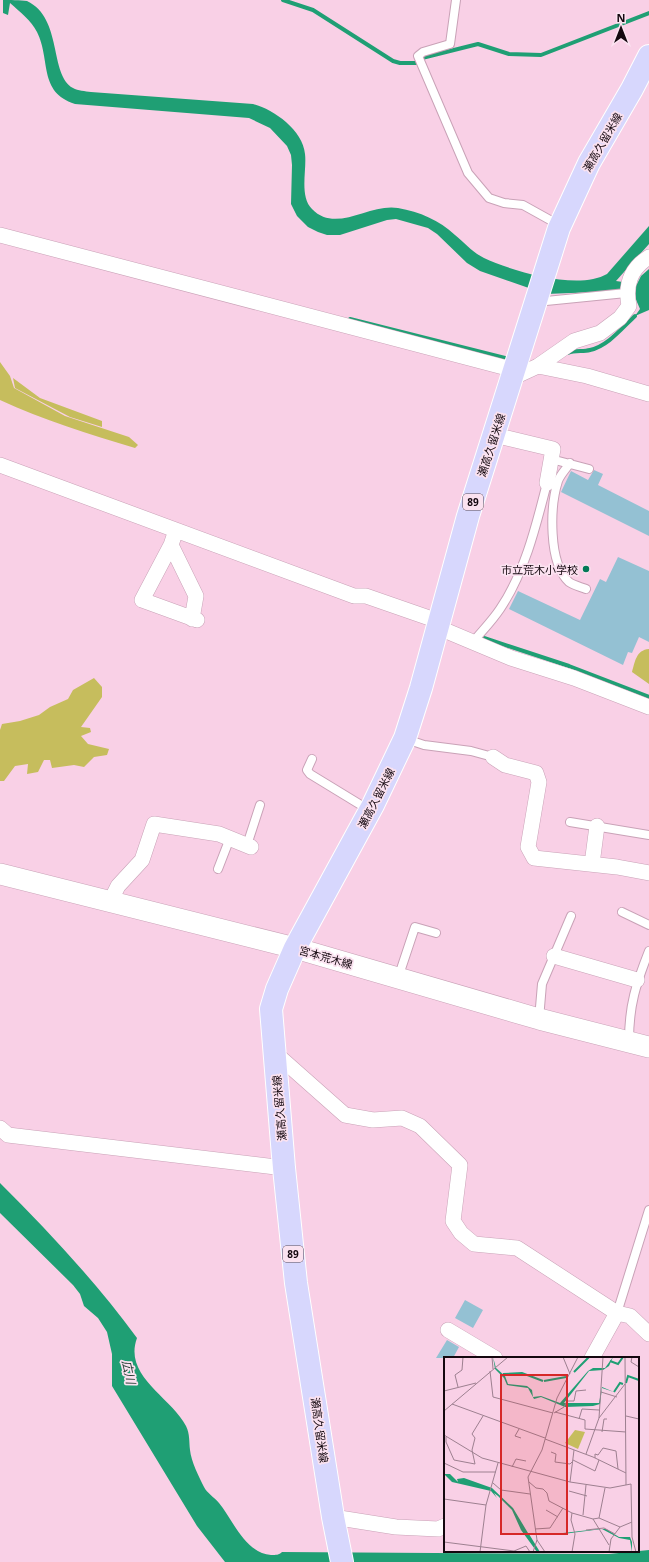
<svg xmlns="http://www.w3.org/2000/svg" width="649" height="1562" font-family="'Open Sans','Noto Sans JP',sans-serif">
  <rect width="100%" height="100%" fill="#f9d0e6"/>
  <path fill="#c6bd5d" d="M0,362L10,376L14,388L65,416L129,437L138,445L135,448C89,434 43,420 0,400Z
    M13,378L40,398L102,421V427L70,417L15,388Z
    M649,649V684L632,672C635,662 636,650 649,649Z
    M94,678L102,687V697L81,727L90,728L91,732L81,736L88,744L109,749L107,755L94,757L84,767L74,765L52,768L50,760H44L38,772L27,774L28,764L15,766L4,781H0V730L2,724L20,721L39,715L50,707L68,699L73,690Z"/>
  <path fill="#1f9f74" d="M3,0C9,0 21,0 27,1C63,18 49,75 73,88C78,91 85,91 91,92L253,104C273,109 303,130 305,154C307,170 299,196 312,209C336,234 369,203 398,208C420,212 439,220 455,235C465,243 472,252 484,258C512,271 578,291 607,274L649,226V244L616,281L637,284L641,276L649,269V310L635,316L640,309L634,295L622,291L546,294L480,271L467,263L437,234L428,228L396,219L387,220L340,235H327L318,232L308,227L297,216L291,204L292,165L291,155L287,146L270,128L249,118L75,104C38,92 51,60 37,32C31,20 20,12 10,3L8,15L3,13Z
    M0,1183C49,1232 96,1282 137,1338C123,1376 171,1397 186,1426C190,1434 189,1442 190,1450C191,1461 199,1477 204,1487C207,1493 214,1497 219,1503C233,1520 245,1553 271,1555C276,1555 279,1555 282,1552L609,1554L649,1550V1562H225L197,1526L112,1386V1354L107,1332L98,1318L84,1306L80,1294L73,1285L0,1213Z"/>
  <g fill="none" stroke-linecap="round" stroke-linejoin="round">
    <path stroke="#1f9f74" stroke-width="4" d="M283,0L313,10L393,61L400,63H417
      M422,58L478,44L509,54L541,55L649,13
      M350,319L509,359
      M568,353C575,350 583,352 590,350C608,346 622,328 635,316
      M484,638L569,666L649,697"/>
  </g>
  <path fill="#94c1d3" d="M594,470L603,474L598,485L649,511V536L561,492L571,471L588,480Z
    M618,557L649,571V642L639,637L632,653L628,652L623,665L509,609L518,591L580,620L600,579L606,582Z
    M465,1300L483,1310L473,1328L455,1318Z
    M447,1340L459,1347L453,1358H436Z"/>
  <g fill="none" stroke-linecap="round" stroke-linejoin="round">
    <g stroke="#c9a2b7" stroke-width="10">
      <path id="lane" d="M456,0L450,44L423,52L418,56L468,173L489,198L504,203L523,205L559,225
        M546,301L626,293
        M551,459L589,469
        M570,463C566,469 560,475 558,481C550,506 548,563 569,582C573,585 581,587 586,589
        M473,642C482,631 492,621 500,609C525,572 536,526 547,483
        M406,739L424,745L471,751L493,757
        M312,759L307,770L310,774L369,810
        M570,822L649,835
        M247,845L260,805
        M218,869L230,838
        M622,912L649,925
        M398,978L415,927L436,933
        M539,1019L542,984L571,916
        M629,1041C629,1005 636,984 649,951
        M617,1313L649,1210"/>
    </g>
    <g stroke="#c9a2b7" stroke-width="16">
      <path id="street" d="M0,235L515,370
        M538,366L587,376L649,394
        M512,378L538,366L574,341L600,333L620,318L629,306C625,285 630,269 649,257
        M494,435L553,449L547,483
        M0,465L354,596H366L438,621
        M176,530L171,545L142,600L197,620
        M171,545L196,596L192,619
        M437,627L511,658L574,678L649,707
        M493,757L505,765L536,773L539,782L528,847L534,858L617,867L649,873
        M592,864L597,826
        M110,902L118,886L142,860L154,824L219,834L251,847
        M554,956L637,980
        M275,1053L345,1115L373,1120L402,1118L420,1126L460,1165L453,1221L461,1233L474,1244L517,1248L617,1313L630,1316L649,1334
        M0,1128L8,1135L284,1168
        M448,1330L495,1358
        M592,1358L617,1313
        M333,1517L396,1527L438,1529L445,1526"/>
    </g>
    <g stroke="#c9a2b7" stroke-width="22">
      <path id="secondary" d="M0,874L295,948L539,1019L649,1047"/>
    </g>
    <g stroke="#fff" stroke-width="24">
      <path id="primary" d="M342,1562L333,1517L296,1283L284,1168L271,1009L277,989L295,948L373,805L405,738L421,688L468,516L559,228L589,163L632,89L649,56"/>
    </g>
    <use href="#lane" stroke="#fff" stroke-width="8"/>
    <use href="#street" stroke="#fff" stroke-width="15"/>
    <use href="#secondary" stroke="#fff" stroke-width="21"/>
    <use href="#primary" stroke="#d7d7fd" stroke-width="22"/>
  </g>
  <circle fill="#027956" stroke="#fbe2f0" stroke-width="1.5" cx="586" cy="569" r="4"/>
  <g text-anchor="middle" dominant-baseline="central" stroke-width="3.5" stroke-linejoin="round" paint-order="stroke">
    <g fill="#fbe2f0" stroke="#594952" stroke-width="1">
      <rect x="463" y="494" width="20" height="16" rx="3"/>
      <rect x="283" y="1246" width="20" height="16" rx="3"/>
    </g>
    <g font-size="10" font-weight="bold" fill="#14080f">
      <text x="473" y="502">89</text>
      <text x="293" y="1254">89</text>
    </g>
    <g font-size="11" fill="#14080f" stroke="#fbe2f0">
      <text transform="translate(602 142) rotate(-60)">瀬高久留米線</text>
      <text transform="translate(491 445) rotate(-72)">瀬高久留米線</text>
      <text transform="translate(376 798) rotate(-63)">瀬高久留米線</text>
      <text transform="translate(326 957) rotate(16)">宮本荒木線</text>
      <text transform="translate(279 1108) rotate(-95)">瀬高久留米線</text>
      <text transform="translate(320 1430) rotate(82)">瀬高久留米線</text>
    </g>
    <g font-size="11" fill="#14080f" stroke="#fbe2f0" text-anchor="end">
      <text x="578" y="569">市立荒木小学校</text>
    </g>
    <g font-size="12" font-style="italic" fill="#213a2f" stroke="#fbe2f0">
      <text transform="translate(129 1372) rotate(78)">広川</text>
    </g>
  </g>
  <g transform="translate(444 1357)">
    <rect width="195" height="195" fill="#f9d0e6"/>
    <path d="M131,73L141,75L134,92L121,86Z" fill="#c6bd5d"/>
    <path d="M49,0L52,11L61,19L64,27L83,29L88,33L89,40L97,39L116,46L144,14L149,11H161L169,0L165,9L159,13L145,14L120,46H155L158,30L170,35L158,31L156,47L149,49L121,50L97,40L90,42L84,31L63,28L60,21L51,12ZM0,117H6L14,125L13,122L20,121L48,131L69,151L84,176H119L154,172H162L175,180H186L188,185V195L186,183L175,181L158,172L119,177H85L96,195H93L77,173L68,153L54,139L50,136L53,141L47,134L8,125Z" fill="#1f9f74"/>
    <path fill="none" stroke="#1f9f74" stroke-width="2" d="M166,4L174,7L179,0M130,15L145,0M59,17L78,16L99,24M100,24L122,20M182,26L184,19L195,23M170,35L176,26L179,27"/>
    <path fill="none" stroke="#9d8090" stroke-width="1" d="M48,0L49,12M119,0L126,17M181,0L182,128M188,0L187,5L195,10M46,14L49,40L109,56M14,30L11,18L18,13L19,0M0,34L32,26M157,35L173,40M8,47L101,81M0,54L64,0M111,55L141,63V72L182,75M110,56L120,50L123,44H130L132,34L142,33M182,59L195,62M155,61L181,27M135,62L138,52L155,53M75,72L71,79L77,81M158,75L160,62H163M0,78L38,101L126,125L166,131L187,127L188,180L192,195M2,80V85L10,103L31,107L28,93L31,81L28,77L39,59M101,82L149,100L182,116M107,95L112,97L111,105L126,107L128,105M142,97L155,61L159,0M151,101V97L154,98L159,91L172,94L174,112M129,103L151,114L155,103M0,106L19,115H52M68,110L72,102L82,104M85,125L92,131L99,132L103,136L105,144L128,156L149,162L165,188M126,125L130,93M49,126L57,133L86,137M125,134L143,139M0,142L42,148M102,153L114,160M139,158L142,128M155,161L161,131M149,162L155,161L176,170M91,172L106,171L119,151M142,173L160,171L171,177M93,183L101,195M0,185L70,194L82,189L86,195M36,195L42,148L54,106M89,195L93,183L84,120L98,93L113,41L134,0M128,195L131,177L127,163L128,156M165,195L167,182L176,170L188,165"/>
    <path fill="#d62828" fill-opacity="0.15" stroke="#d62828" stroke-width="2" d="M57,18H123V177H57Z"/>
    <rect width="195" height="195" fill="none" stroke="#14080f" stroke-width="2"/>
  </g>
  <g transform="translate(621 28)" stroke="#fbe2f0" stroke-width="3" paint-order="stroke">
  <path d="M0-3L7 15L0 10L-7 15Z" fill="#14080f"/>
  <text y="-6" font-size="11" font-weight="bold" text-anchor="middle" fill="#14080f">N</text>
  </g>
</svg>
